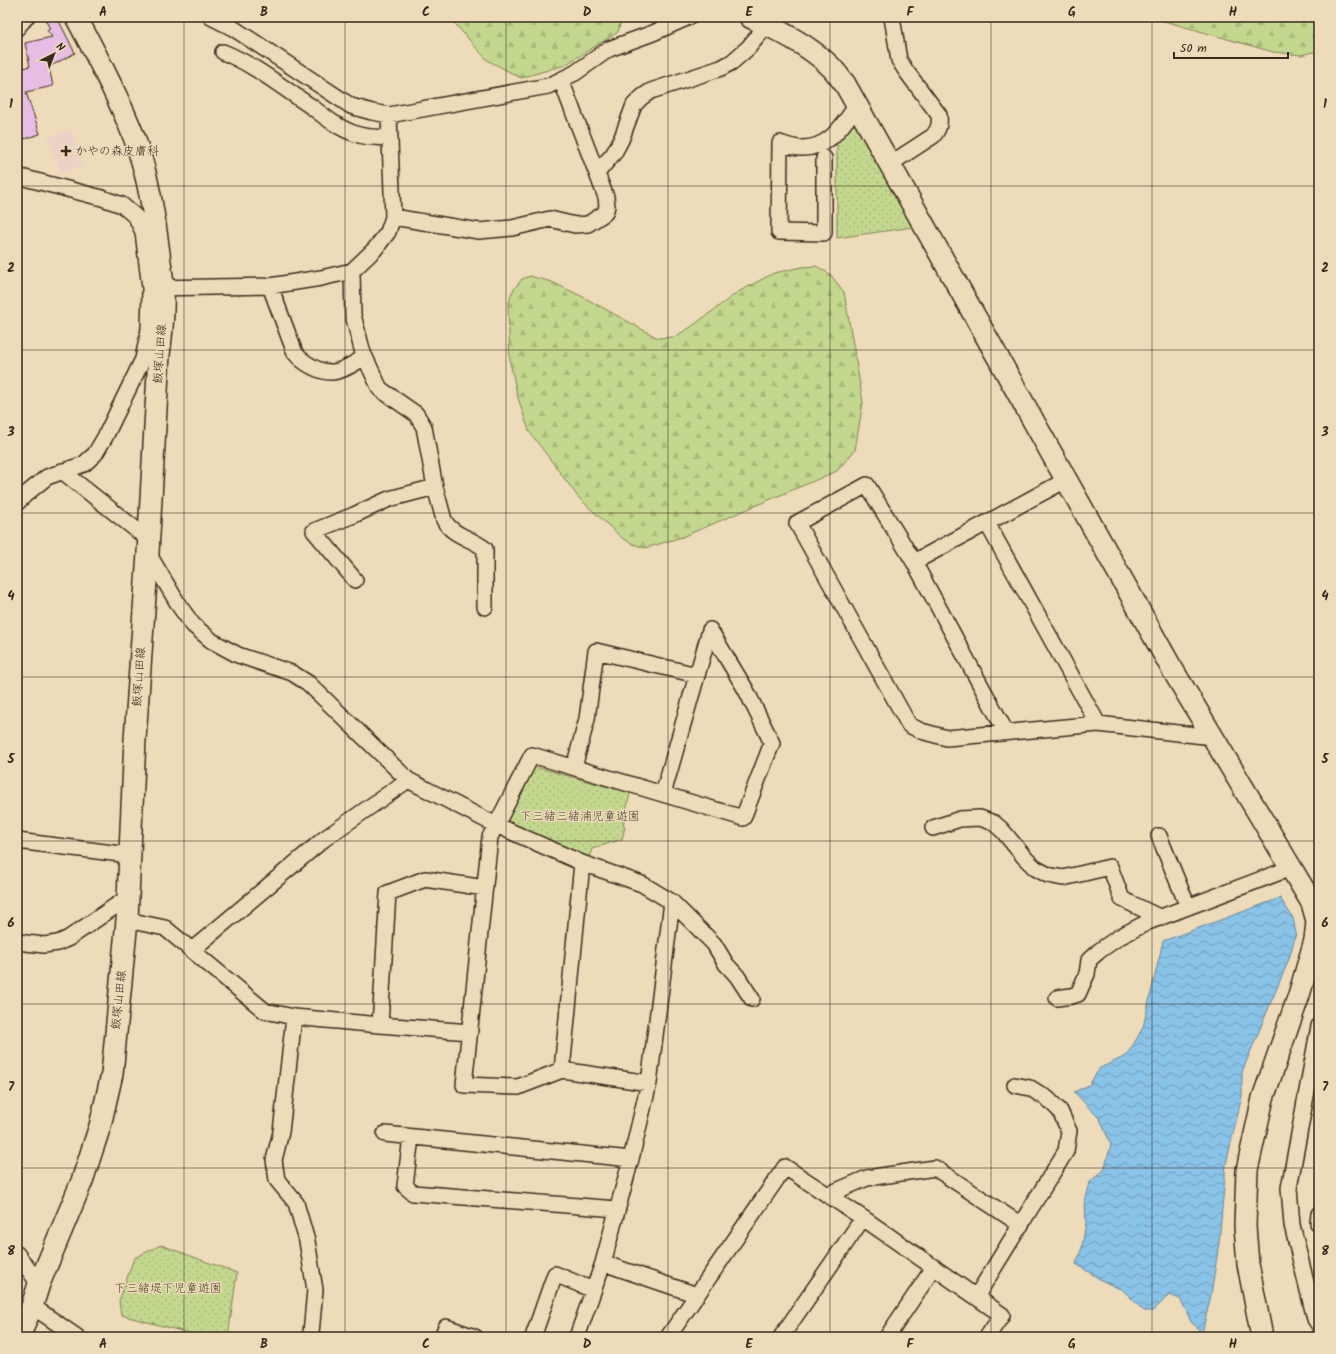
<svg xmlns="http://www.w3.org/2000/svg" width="1336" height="1354" font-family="Kalam,'Klee One',sans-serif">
  <defs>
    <pattern id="forest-firs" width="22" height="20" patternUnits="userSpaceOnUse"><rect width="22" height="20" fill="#c3d88e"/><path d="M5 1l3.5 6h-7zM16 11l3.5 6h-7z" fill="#a8ba7a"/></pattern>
    <pattern id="park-dots" width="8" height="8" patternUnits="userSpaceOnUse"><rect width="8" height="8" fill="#c3d88e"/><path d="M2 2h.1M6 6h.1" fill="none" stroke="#a8ba7a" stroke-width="1.8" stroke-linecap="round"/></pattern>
    <pattern id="water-waves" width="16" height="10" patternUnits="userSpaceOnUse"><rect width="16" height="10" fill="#89c3e8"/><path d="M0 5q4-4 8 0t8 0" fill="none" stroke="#719fbb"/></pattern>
  </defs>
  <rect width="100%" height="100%" fill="#eedbb9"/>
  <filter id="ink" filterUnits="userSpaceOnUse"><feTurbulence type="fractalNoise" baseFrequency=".025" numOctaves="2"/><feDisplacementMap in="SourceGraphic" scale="8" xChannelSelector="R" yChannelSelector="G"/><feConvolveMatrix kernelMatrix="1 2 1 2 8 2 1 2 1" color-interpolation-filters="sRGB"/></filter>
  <g filter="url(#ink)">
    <path fill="#ecd2c6" d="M71,129L83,165L61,173L48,137Z"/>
    <path fill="url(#forest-firs)" stroke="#7f8156" d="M449,17H622L618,32L565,65L521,78L487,60Z
      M1150,17H1319V49L1317,51L1301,55L1273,52Z
      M816,266L830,274L844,292L863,402L855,450L837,471L682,537L646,548L633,544L622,538L579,498L529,431L518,398L510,362L508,306L512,292L522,279L530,276L552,282L583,297L658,338L674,337L691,327L738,292L774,273L802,267Z"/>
    <path fill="url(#park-dots)" stroke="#7f8156" d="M855,122L913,227L837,238V142Z
      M532,766L630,793L623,826L625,827L622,839L592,849L589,857L510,826L505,817Z
      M161,1245L237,1273L228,1337H204L121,1315L119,1301L134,1258Z"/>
    <path fill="url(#water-waves)" stroke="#6a8697" d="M1280,898L1293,918L1296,933L1289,959L1242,1072V1096L1226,1164L1219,1243L1211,1295L1202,1333L1191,1322L1185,1308L1180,1299L1169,1295L1153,1311H1144L1124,1291L1103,1281L1076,1264L1082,1247L1086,1222L1085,1202L1090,1182L1104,1170L1111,1145L1100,1119L1074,1092L1089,1085L1100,1068L1126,1056L1136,1040L1143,1027L1163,941Z"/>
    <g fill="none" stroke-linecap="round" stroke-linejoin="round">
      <path stroke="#6a8697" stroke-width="4.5" d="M29,25L35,17"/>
    </g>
    <path fill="#e7bde3" stroke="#3b2a1e" d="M44,17H57L75,53L49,67L53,86L26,92L40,134L21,140L17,129V70L30,66L25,43L52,37L47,30L50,29Z"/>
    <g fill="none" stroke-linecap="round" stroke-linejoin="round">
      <g stroke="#3b2a1e" stroke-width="18">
        <path id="street" d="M211,17L233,28L351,106L372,112L389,115L548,86L575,73L609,49L653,33L689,17
          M17,28L26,17
          M223,52C255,65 283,88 312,107C326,118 340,129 356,134C366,138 380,137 390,138
          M824,158V233L779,232L780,143C786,145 794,148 801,148C829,149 842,126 857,105
          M890,164L933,136C939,129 940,124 939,115L906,71L899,60L892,17
          M597,173L614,153L621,140L634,105L642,97L651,91L721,68L732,62L748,48L767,25
          M17,176L102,198L122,205L136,217L143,232L150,288L270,286L321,278L352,271L375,249L388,232L393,217L389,115
          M393,217L479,231L512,228L550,219L575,225L588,224L605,213L607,206L606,197L561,80
          M352,271L353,315L363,353L380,389L416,414L424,427L435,487L444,520C452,536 472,538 485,549V607
          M270,286L295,353C303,363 320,373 333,372C344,371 356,362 365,357
          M62,471L148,539
          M17,503L26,494L47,477L84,464L95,454L105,437L143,359L149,329L150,288
          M987,523L1098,724
          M148,553L180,607L193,625L212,641L238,655L292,673L308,683L408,780L496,825L582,863L642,884L672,902L714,944L726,964L737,976L752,999
          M914,562L1066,480
          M355,580L314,531L354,515L389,499L435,487
          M1006,732L914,562L867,485L797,523L909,725L921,731L947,738L1098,724L1213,737
          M574,767L587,719L596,651L697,675
          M663,794L710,630L746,690L772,743L743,818L532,755L490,837L464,1085L518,1087L562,1070L649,1083L672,902
          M933,828L960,819L980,818L994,823L1002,830L1025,858L1035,868L1048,875L1063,878L1110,867L1122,899L1161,918
          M1159,836L1188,907
          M17,841L129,855
          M127,920L165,928L265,1011L294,1017L380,1025L470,1032
          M17,942L44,945L58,943L69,938L127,898
          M192,950L324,839L408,780
          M1057,998L1071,996L1078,994L1087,974L1089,960L1099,951L1119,937L1148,922L1291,868
          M294,1017L281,1132L274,1160L277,1180L296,1203L307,1241L315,1290L311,1333L309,1337
          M380,1025L388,893L425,879L485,888
          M1319,1026L1289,1188L1292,1225L1315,1319L1319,1325
          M562,1070L582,863
          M385,1134L631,1159
          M411,1137L405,1186L413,1193L617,1209
          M827,1195L867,1178L935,1168L1021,1225
          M1319,1214L1318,1223L1319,1224
          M17,1254L39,1284
          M603,1263L697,1295
          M976,1297L1066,1151L1069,1131L1060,1111L1048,1099L1030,1088L1015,1085
          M32,1306L77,1337
          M442,1337L446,1327L475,1337
          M533,1337L555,1274L593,1290
          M577,1337L603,1263L631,1159L649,1083
          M668,1337L785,1167L863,1218
          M781,1337L863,1218L1002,1315L987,1337
          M887,1337L934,1267"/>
      </g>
      <g stroke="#3b2a1e" stroke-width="24">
        <path id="secondary" d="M750,17C778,30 809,45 831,67C836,72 840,78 845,84L1171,667L1312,903L1317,921L1315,940L1299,995L1263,1098L1247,1170L1245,1226L1248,1264L1262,1337
          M19,1337L32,1306L39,1284L82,1181L100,1126L112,1074L127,920L135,739L148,553L159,355C162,333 164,311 163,289C163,277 160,265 159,253C154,214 148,174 134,137C118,96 97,56 76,17"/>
      </g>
      <use href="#street" stroke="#eedbb9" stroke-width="15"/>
      <use href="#secondary" stroke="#eedbb9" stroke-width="21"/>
    </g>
  </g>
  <path fill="none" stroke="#3b2a1e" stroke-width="1" stroke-opacity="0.55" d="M184,17V1337M345,17V1337M506,17V1337M668,17V1337M830,17V1337M991,17V1337M1152,17V1337M17,186H1319M17,350H1319M17,513H1319M17,677H1319M17,841H1319M17,1004H1319M17,1168H1319"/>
  <path fill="#3b2a1e" stroke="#eedbb9" stroke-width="1.5" d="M64 145h4v4h4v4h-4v4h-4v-4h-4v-4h4z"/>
  <g text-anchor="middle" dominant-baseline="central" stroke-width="3" stroke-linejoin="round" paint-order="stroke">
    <g font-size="12" fill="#3b2a1e" stroke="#eedbb9" text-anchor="start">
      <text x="75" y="151">かやの森皮膚科</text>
    </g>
    <g font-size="12" fill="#3b2a1e" stroke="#eedbb9">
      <text transform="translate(160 354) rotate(-86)">飯塚山田線</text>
      <text transform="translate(139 677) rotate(-86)">飯塚山田線</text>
      <text transform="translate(119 1000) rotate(-84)">飯塚山田線</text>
    </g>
    <g font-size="12" fill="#4f442f" stroke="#eedbb9">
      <text x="580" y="816">下三緒三緒浦児童遊園</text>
      <text x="168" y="1288">下三緒堤下児童遊園</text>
    </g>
  </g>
  <rect width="1336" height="1354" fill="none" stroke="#eedbb9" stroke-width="44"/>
  <g transform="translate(54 54) rotate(42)" stroke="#eedbb9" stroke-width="3" paint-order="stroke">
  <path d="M0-3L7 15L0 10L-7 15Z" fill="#3b2a1e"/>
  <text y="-6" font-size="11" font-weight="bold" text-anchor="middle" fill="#3b2a1e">N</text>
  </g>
  <path d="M1174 52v6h114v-6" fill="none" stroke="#3b2a1e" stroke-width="2"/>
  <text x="1180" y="52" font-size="12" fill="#3b2a1e" stroke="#eedbb9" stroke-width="3" paint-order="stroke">50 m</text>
  <rect x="22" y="22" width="1292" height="1310" fill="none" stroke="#3b2a1e" stroke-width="1.5"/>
  <g font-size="13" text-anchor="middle" font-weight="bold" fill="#3b2a1e">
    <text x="103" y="16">A</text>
    <text x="264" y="16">B</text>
    <text x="426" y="16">C</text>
    <text x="587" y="16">D</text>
    <text x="749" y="16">E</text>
    <text x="910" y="16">F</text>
    <text x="1072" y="16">G</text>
    <text x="1233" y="16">H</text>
    <text x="11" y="108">1</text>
    <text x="1325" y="108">1</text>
    <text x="11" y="272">2</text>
    <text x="1325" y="272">2</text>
    <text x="11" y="436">3</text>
    <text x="1325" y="436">3</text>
    <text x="11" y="600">4</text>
    <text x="1325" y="600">4</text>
    <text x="11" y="763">5</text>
    <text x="1325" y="763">5</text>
    <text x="11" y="927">6</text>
    <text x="1325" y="927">6</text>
    <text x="11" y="1091">7</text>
    <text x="1325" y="1091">7</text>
    <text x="11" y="1255">8</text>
    <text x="1325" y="1255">8</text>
    <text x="103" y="1348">A</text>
    <text x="264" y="1348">B</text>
    <text x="426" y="1348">C</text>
    <text x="587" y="1348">D</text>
    <text x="749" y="1348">E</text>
    <text x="910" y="1348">F</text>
    <text x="1072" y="1348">G</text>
    <text x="1233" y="1348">H</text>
  </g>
</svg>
